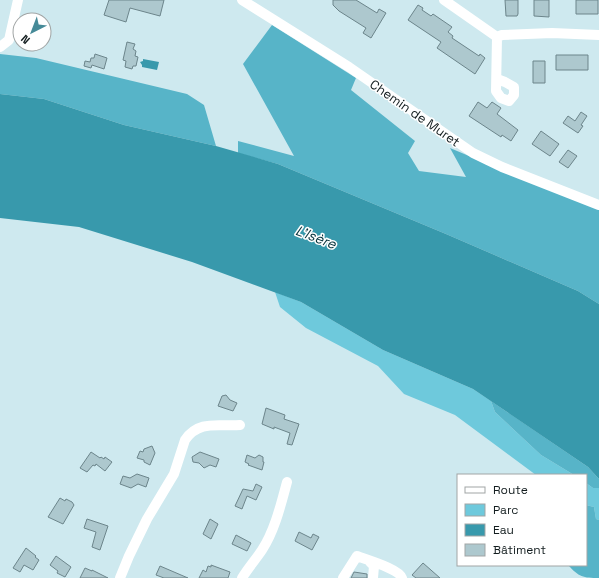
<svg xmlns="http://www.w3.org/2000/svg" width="599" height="578" font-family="'Space Grotesk',sans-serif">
  <rect width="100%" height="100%" fill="#cee9ef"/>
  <path fill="#6ec9dc" d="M275,292L301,302L383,350L473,389L491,401L495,412L541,455L574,475H536L455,415L404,394L378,366L306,328L280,307Z
    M586,483L593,488H599V520L596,519L594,507L586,505Z"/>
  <path fill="#57b4c8" d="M272,25L356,78L351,90L415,141L408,153L419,171L466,177L450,148L469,156L599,207V304L578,291L446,234L278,164L238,153V141L294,156L243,64Z
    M0,54L36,58L187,94L204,105L216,146L124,125L44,99L0,94Z
    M491,401L588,467L599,479V488H593L586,483V475H574L541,455L495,412Z
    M586,505L594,507L596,519L599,520V578C583,578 579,577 568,565H586Z"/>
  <path fill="#3899ac" d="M143,59L159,62L157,70L142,67V65L140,62L143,61Z
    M0,94L44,99L124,125L216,146L278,164L446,234L578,291L599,304V479L588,467L473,389L383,350L301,302L192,262L79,227L0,218Z"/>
  <path fill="#adc8ce" stroke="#6c858b" d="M109,0H164L160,16L130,8L126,22L104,15Z
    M333,0H356L377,13L379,9L386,13L371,38L363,33L366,28L339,11L333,5Z
    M505,0H518V14L517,16H506Z
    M534,0H549V17L534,16Z
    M576,0H598V14H576Z
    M418,5L423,8L422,10L431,16L433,14L452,27L448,32L453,36L452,38L479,56L480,54L485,58L475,74L437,48L441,42L408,20Z
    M127,42L135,44L133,49L136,51L135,56L138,57L136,66H133L132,69L125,67L126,61L123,60Z
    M95,54L107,58L104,69L92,65L91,68L84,66L85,61L90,62L91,58H94Z
    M556,55H588V70H556Z
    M533,61H545V83H533Z
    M478,102L487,108L492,102L501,108L497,114L518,130L511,141L502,135L501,137L469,116Z
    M581,112L587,116L581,125L583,126L578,133L563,123L568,116L575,121Z
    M541,131L559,144L550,156L532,144Z
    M568,150L577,156L568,168L559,162Z
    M226,395L230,400L237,403L233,411L218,406L222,396Z
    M266,408L285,415L284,419L299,424L292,445L287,444L290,433L274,427V429L262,424Z
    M152,446L155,453L150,465L144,462V460L137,458L140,451L143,452L144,449Z
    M91,452L100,458L101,457L104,459L105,457L112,462L105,471L96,464L95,466L93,465L87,472L80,468Z
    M200,452L219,459L216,467L210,465L204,468L199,463L193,462L192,457Z
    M247,455L255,458L259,455L263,457V462H264L262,470L248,465L249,464L245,462Z
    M137,474L149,478L146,487L138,484L131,488L120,484L123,476L130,478Z
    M256,484L262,487L256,500L247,496L242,509L235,506L243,489L253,491Z
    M60,498L65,501L66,499L72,502L74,505L63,524L48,517Z
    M87,519L108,526L100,550L92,547L96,532L84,528Z
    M210,519L218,524L211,539L203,534Z
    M299,532L311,538L313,534L319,537L312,550L295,541Z
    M236,535L251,543L247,551L232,544Z
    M26,548L36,556L35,557L39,560L33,570L24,565L20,572L13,568Z
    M56,556L71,567L65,577L57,573L58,571L50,565Z
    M423,563L440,578H416L412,575Z
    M211,565L230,572L228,578H199L203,570L206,572L208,566L211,567Z
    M160,566L188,578H164L156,575Z
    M85,568L92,571V570L108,578H80Z
    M354,572L367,574V578H351Z"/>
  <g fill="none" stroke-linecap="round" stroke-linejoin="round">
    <path stroke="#fff" stroke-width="10" d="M242,0L349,67L473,153L502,167L599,205
      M444,0L497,37L502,35L552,33L599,35
      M0,47L9,40L18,0
      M497,79L505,82L514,87V95L509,101L501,98L496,91L497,37
      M370,562L374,566L373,578
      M120,578L129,556L147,519L174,474L185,440C199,419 220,427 240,425
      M242,578C248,568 256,559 262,550C275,530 281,504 287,482
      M343,578L357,556C367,560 399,569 402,578"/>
  </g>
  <g text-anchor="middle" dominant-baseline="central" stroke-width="3" stroke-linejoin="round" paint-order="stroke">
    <g font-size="13" fill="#131d1f" stroke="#fff">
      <text transform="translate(415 113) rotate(35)">Chemin de Muret</text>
    </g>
    <g font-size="14" font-style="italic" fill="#04323b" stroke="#fff">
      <text transform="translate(316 237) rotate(21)">L'Isère</text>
    </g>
  </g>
  <rect x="457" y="474" width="130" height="92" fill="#ffffff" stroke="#a1a5a5"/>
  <rect x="465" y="487" width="20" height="6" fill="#ffffff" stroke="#a1a5a5"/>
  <text x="493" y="494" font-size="12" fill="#131d1f">Route</text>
  <rect x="465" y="504" width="20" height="12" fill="#6ec9dc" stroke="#a1a5a5"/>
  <text x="493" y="514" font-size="12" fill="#131d1f">Parc</text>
  <rect x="465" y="524" width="20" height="12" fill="#3899ac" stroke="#a1a5a5"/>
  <text x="493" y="534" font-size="12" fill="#131d1f">Eau</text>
  <rect x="465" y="544" width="20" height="12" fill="#adc8ce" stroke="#a1a5a5"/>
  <text x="493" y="554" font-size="12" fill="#131d1f">Bâtiment</text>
  <g transform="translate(32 32) rotate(222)"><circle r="19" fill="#ffffff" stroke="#a1a5a5"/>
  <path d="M0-3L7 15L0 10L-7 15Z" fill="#468a98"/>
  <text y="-6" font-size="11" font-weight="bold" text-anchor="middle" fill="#131d1f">N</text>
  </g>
</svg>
